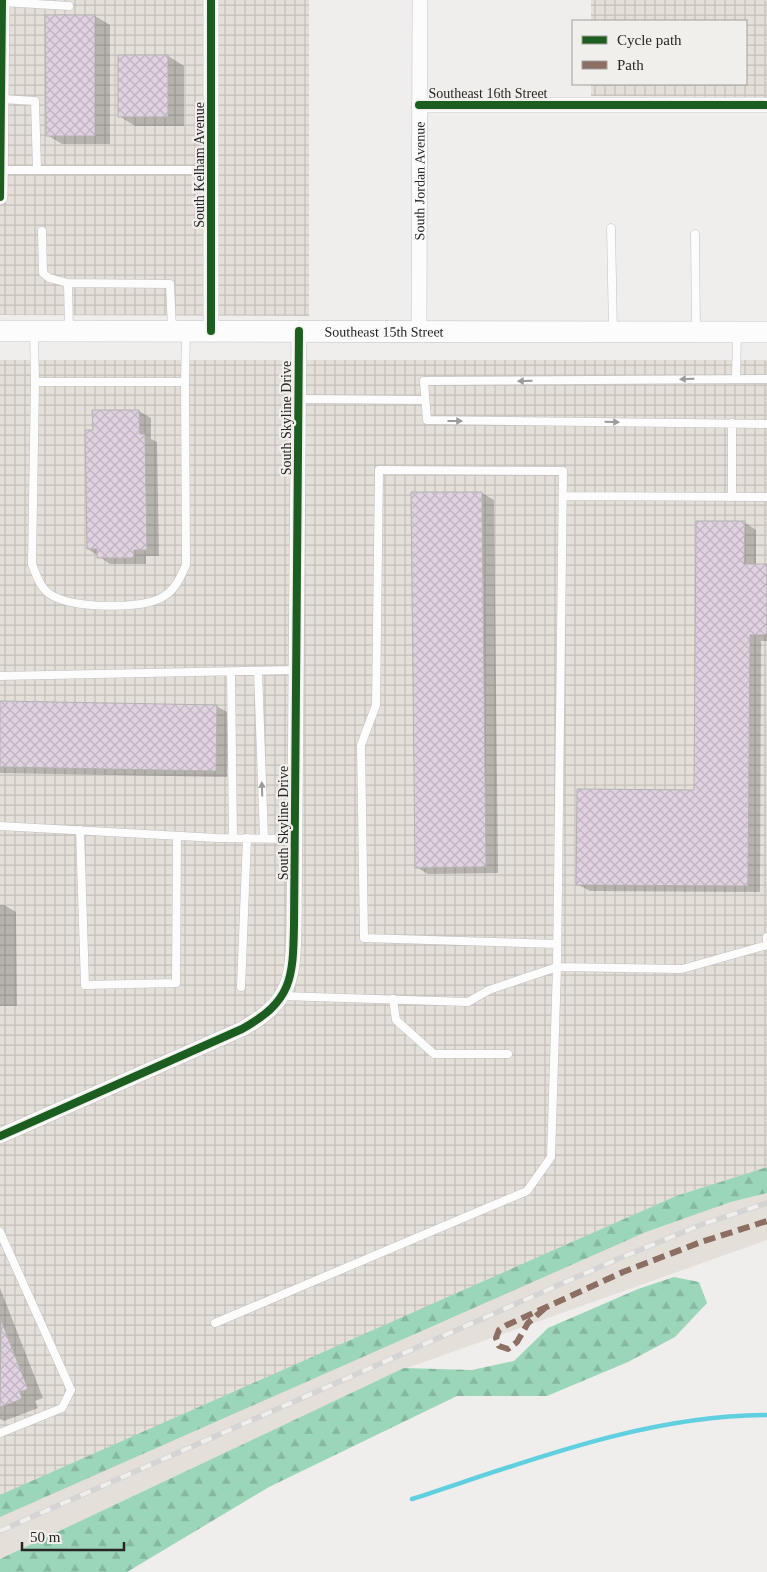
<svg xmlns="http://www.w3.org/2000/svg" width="767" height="1572" font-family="Georgia,serif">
  <defs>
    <pattern id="industrial-grid" width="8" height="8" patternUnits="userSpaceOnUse" patternTransform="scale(1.25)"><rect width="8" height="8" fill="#e4dfd9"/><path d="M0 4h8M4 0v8" fill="none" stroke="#c4bfba"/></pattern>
    <pattern id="forest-firs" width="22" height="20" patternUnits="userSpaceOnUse" patternTransform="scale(1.25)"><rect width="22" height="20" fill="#9bd6b9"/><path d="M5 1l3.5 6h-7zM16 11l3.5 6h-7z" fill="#86b89f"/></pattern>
    <pattern id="building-cross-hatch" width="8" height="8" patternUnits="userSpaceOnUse" patternTransform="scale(1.25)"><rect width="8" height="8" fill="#e0d2e0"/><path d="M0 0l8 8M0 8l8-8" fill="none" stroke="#c0b4c0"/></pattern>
  </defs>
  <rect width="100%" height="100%" fill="#f0eeec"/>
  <path fill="#e4dfd9" d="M767,1193V1240L396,1372L0,1559V1499L646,1232L731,1202Z"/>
  <path fill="url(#industrial-grid)" d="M0,0H309V316L0,315Z
    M591,0H767V97L591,96V84H746V21H591Z
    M0,360H767V1167L676,1196L0,1498Z"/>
  <path fill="url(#forest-firs)" d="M767,1167V1193L731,1202L646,1232L0,1517V1495L676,1196Z
    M674,1277L699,1282L707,1303L675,1337L628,1362L547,1396H457L269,1487L127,1572H0V1559L404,1368L472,1370L514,1361L548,1328L638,1289Z"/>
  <path fill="#0003" d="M95,16L110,25V144H62L47,135Z
    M168,56L184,66V126H135L119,116Z
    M139,411L151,418V439L157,442L159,556H146V564H110L88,549L94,432Z
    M482,493L494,500L498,873L428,874L416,867Z
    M744,522L756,530V565H767V641H761L760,892L590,891L577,884L695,791Z
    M0,702L216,706L229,713L227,777L0,773Z
    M0,905H4L16,912L17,1006H0Z
    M0,1288L43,1398L35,1401L38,1408L4,1421L0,1419Z"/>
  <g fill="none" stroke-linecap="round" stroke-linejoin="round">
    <path stroke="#60cfdf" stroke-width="4.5" d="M412,1499C526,1462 646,1415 767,1415"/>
  </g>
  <path fill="url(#building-cross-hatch)" stroke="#b3b2b1" d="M45,15H95V136H46Z
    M118,55H168V117H118Z
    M92,410H139L140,434H145L147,550H134V558H97V549H87L85,430H93Z
    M411,492H482L486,867L415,868Z
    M696,521H745L744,564H767V635H750L748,886L576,885L577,789L694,790Z
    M0,701L217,705L216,771L0,767Z
    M1,1320L28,1389L20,1392L22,1399L0,1407Z"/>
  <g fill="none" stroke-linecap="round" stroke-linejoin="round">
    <g stroke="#c2c1c0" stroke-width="9">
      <path id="service" d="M2,2L69,6
        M2,99L35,101L37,170
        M0,170H211
        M611,228L613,331
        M42,231L43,273L49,278L68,283
        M695,234L696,330
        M69,329L68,283L170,284L172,329
        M34,333L35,382H185L186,333
        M736,379L737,333
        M767,379L424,381L427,420L767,424
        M35,382L32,564C37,577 41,591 55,597C78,608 139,609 161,598C175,591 180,578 186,565L185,382
        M298,399L425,400
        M732,423V496
        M563,496L767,497
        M258,671L264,838
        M231,672L233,838
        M0,676L296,670
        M0,826L217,838L295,839
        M80,830L85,985L176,983L177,836
        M557,944L364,938L361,745L376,705L379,470L563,471L557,967L682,969L767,945V937
        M241,987L247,838
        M393,999L396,1020L434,1054H508
        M0,1232L71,1390L62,1408L0,1433
        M215,1323L527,1191L551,1157L557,967L489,990L468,1002L282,996"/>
    </g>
    <g stroke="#c2c1c0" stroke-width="16">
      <g id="minor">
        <path d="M211,0V331"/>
        <path d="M419,105H767"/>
        <path d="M0,197L2,0"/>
        <path id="s1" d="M419,331L420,0"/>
        <path d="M0,1136L242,1029C292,1001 293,979 294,925L299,331"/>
      </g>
    </g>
    <g stroke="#c2c1c0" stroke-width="22">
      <g id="secondary">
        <path id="s2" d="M0,331L767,332"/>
      </g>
    </g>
    <use href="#service" stroke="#fdfcfc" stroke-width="8"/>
    <use href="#minor" stroke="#fdfcfc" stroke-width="15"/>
    <use href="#secondary" stroke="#fdfcfc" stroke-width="21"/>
    <g stroke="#d5d4d4" stroke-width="5.5">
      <path id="rail" d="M0,1531L620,1258L703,1224L767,1203"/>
    </g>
    <use href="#rail" stroke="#f1efeb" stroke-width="4" stroke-dasharray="11" stroke-linecap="butt"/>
    <path stroke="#8d6e63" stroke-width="6" stroke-dasharray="12 6" stroke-linecap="butt" d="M545,1308L528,1323L517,1342L508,1349L499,1346L496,1338L499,1330L507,1325L623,1272L701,1242L767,1221"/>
    <g stroke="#f1efeb" stroke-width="11">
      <path id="cycleway" d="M211,0V331
        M419,105H767
        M0,197L2,0
        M0,1136L242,1029C292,1001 293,979 294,925L299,331"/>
    </g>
    <use href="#cycleway" stroke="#1b5e20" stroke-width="8"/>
  </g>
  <defs><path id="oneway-solid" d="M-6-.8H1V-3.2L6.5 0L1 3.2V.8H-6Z" transform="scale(1.25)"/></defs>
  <g fill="#9d9c9b">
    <use href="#oneway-solid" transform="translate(687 379) rotate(179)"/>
    <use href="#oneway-solid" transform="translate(525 381) rotate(179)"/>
    <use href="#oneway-solid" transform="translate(455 421)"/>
    <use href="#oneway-solid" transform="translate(612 422) rotate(1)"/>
    <use href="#oneway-solid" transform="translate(262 789) rotate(-92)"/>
  </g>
  <g text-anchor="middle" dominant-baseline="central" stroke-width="4.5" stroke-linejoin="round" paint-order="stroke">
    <g font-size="14" fill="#272625" stroke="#f1efeb">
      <text x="488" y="93">Southeast 16th Street</text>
      <text transform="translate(199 165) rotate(-90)">South Kelham Avenue</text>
      <text stroke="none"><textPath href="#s1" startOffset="150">South Jordan Avenue</textPath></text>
      <text stroke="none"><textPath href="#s2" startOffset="384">Southeast 15th Street</textPath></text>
      <text transform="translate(286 418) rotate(-90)">South Skyline Drive</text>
      <text transform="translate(283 823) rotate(-90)">South Skyline Drive</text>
    </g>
  </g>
  <rect x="572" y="20" width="175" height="65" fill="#f1efeb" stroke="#a09f9c"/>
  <rect x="582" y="36" width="25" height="8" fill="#1b5e20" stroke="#a09f9c"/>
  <text x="617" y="45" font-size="15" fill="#272625">Cycle path</text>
  <rect x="582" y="61" width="25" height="8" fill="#8d6e63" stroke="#a09f9c"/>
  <text x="617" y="70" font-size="15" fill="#272625">Path</text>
  <path d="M22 1542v8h102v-8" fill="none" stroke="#272625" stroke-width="2.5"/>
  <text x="30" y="1542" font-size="15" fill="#272625" stroke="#f1efeb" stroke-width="4" paint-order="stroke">50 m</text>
</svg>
